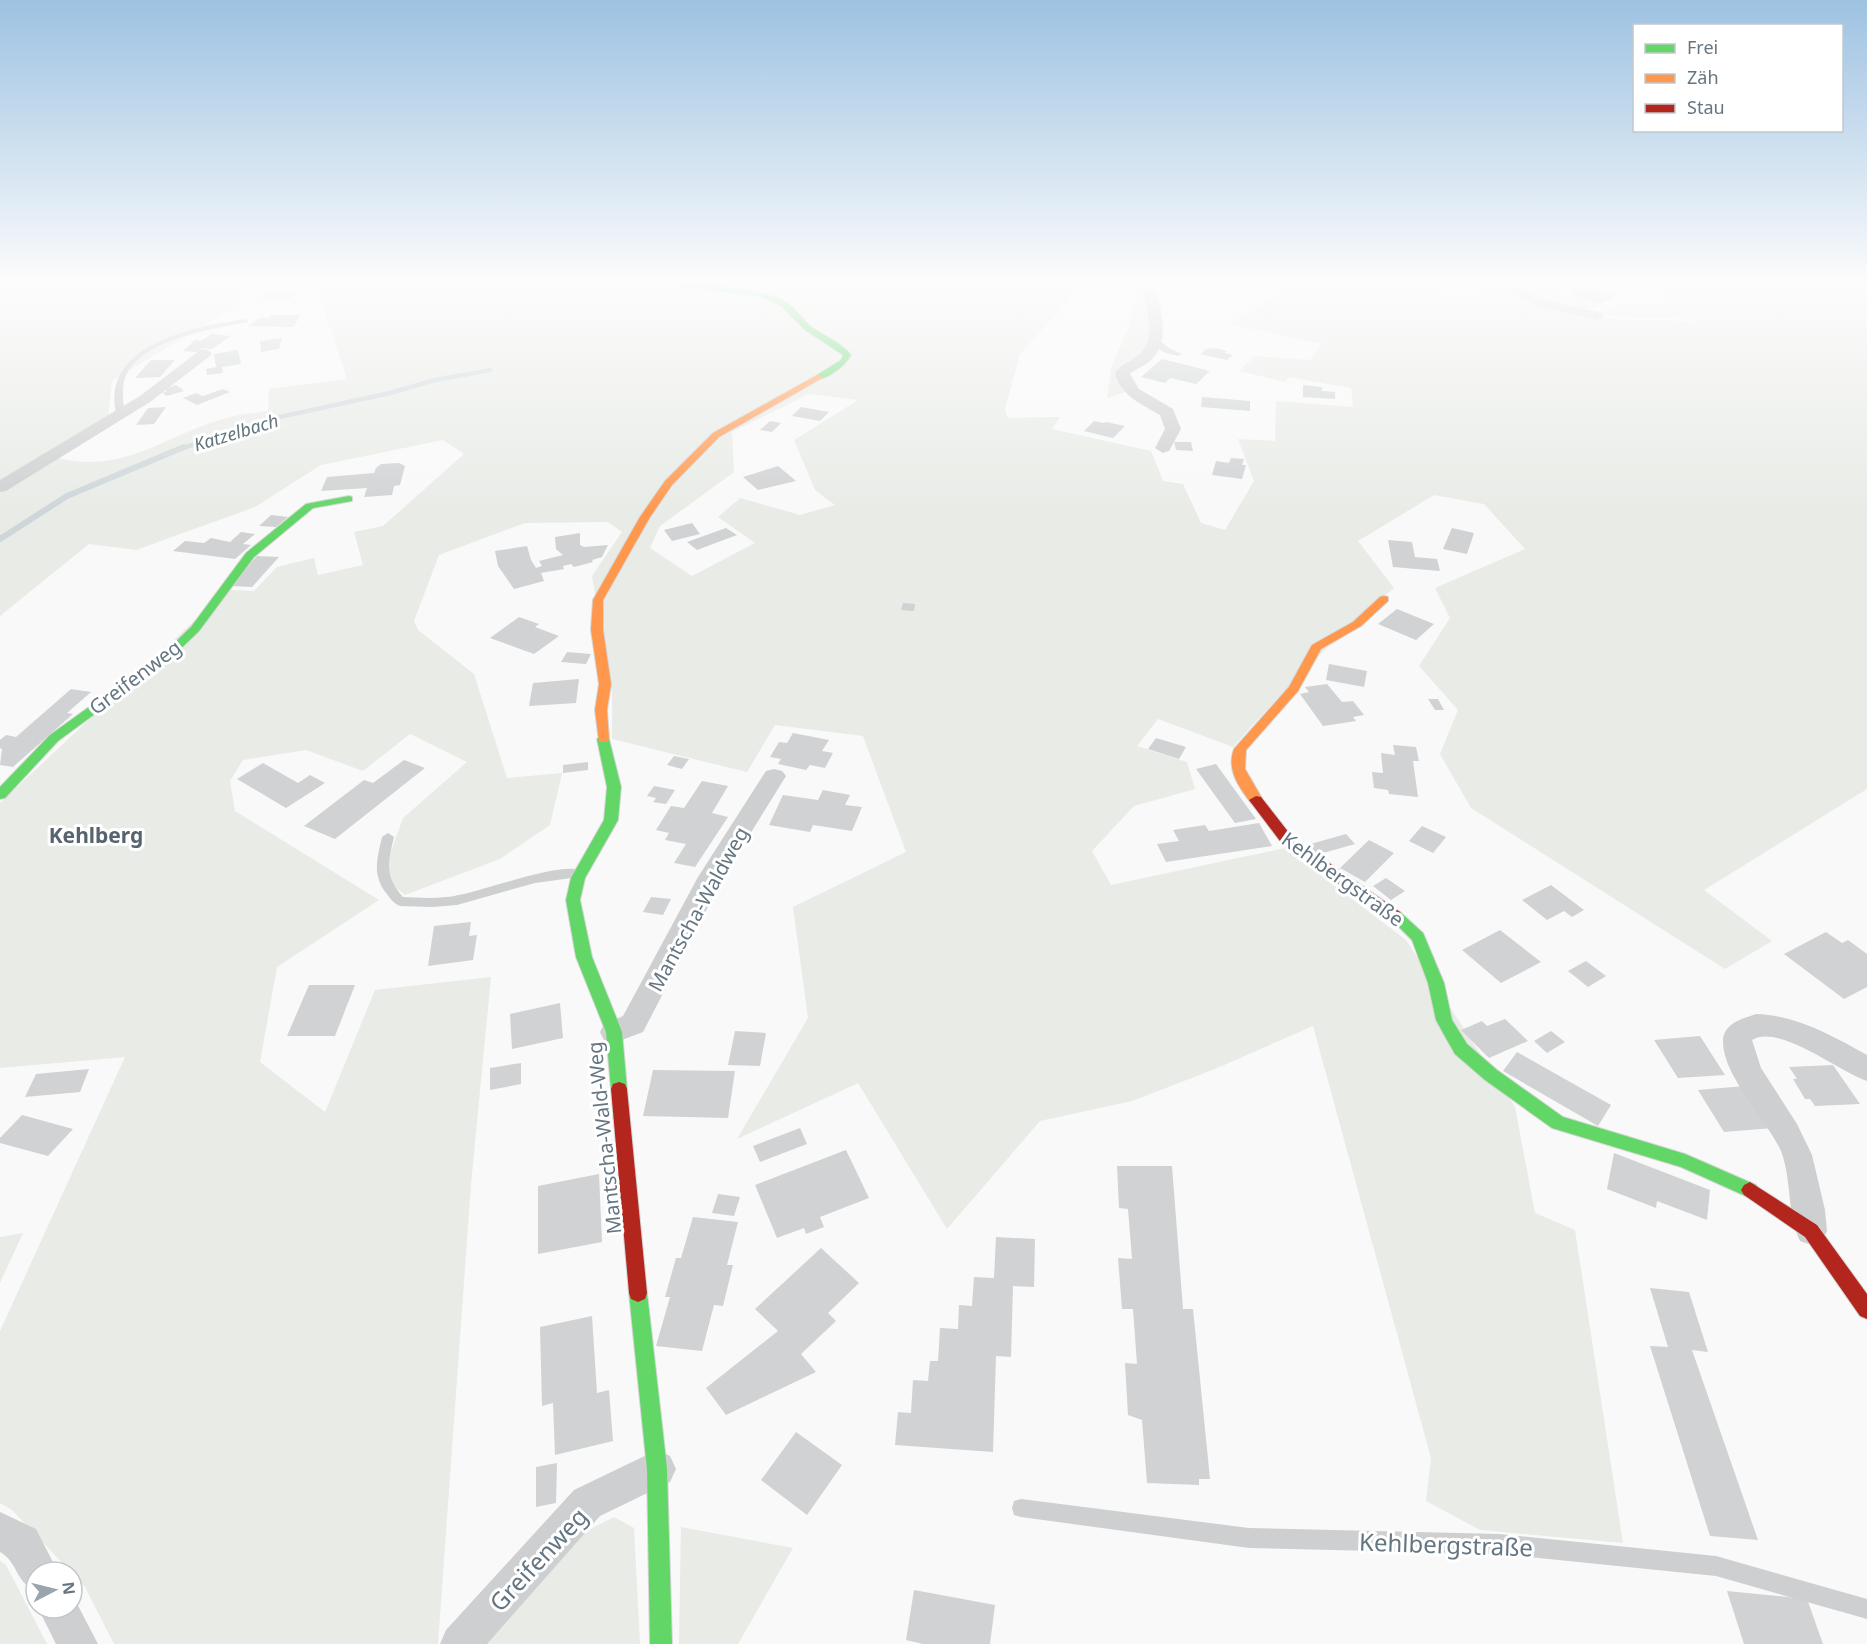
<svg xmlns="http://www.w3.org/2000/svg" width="1867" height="1644" font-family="'Noto Sans',sans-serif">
  <rect width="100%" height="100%" fill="#f9f9f9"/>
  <path fill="#e8ebe6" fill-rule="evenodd" d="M0,283H280L245,288L241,303L112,381L107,428L58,458C127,475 167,433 227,418C240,414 255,413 268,411L269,389L347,379L315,283H1074L1075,290L1062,308L1020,354L1005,409L1008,418L1060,417L1052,429L1151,451L1163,481L1183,484L1201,523L1225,530L1254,481L1238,439L1275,441L1276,401L1353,407L1351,388L1288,377L1286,382L1239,371L1255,356L1310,360L1321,344L1229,324L1259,307L1289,283H1411L1466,298L1497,286C1536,300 1572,315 1613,319C1641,322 1668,318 1696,323L1695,320C1665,316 1634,321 1605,314L1606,310L1619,304H1672L1659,292L1625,291L1605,283H1867V789L1704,890L1772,941L1725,969L1471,808L1440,754L1458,710L1419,666L1450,618L1435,588L1525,549L1484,504L1434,495L1358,541L1394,588C1335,636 1284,690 1233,747L1158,719L1137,746L1187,762L1195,789L1134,806L1092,851L1111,885L1285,848L1406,940L1515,1107L1535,1213L1575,1230L1623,1543L1480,1530L1426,1501L1431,1458L1313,1026L1215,1069L1132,1101L1040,1121L947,1229L858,1083L737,1139L808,1018L793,907L906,852L863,736L775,725L747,772L612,739V694L592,576L622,532L608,522L525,523L439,555L414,621L418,630L474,674L507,778L562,773L550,825L500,859L405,895L389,882V857L403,818L467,762L410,734L363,771L306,750L243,760L230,781L235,811L379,900L277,967L260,1062L325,1112L375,990L491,977L471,1184L438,1644H114L85,1587L12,1510L0,1503V1331L125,1057L0,1068V803L227,590L254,591L277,567L314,558L318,575L363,565L354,532L383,526L464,454L443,440L321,465L255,507L136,550L89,544L0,616ZM809,394L858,400L794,440L815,490L835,505L800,515L740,498L718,517L755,543L692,576L650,548L660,526L734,472L732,432Z
    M1138,283H1146C1149,304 1157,335 1142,354C1138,360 1128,363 1121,367L1126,392L1107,398L1112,364L1129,327Z
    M1502,283H1543L1558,293L1597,304H1606C1572,318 1534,296 1502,283Z
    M23,1233L0,1283V1237Z
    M614,1517L634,1528L640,1644H477L577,1536Z
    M681,1527L793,1548L738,1644H679Z
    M0,1561L6,1565L47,1644H0Z"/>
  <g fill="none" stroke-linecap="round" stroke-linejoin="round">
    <path stroke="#ced6d9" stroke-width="4.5" d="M180,449L275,418L390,393L435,380L490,370"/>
    <path stroke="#ced6d9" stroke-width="6" d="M0,539L67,496L184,447"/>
  </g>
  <path fill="#d0d2d3" d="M1551,283H1573L1581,287L1615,296L1601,304L1571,296L1577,292L1561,289Z
    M267,292H296L289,299H260Z
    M272,315H301L293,327L248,326L259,318H269Z
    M211,334L231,336L212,349L203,348L197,352L183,351L195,340L201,341Z
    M282,338L279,349L261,352L260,341Z
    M1215,348L1227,351L1225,353L1233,355L1227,360L1200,354L1206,349Z
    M238,350L241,364L222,367L223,373L207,375L206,369L216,367L214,354Z
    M1162,359L1210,371L1196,384L1170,378L1165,383L1141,377Z
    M151,360H175L160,377L135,378Z
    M176,385L184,391L167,396L162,393L167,391L164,389Z
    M1303,385L1322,387V391L1335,392V399L1303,397Z
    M223,389L230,392L197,405L183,398L196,393L203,396Z
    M1202,397L1250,401V411L1201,407Z
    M166,407L154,424L136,425L148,408Z
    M801,407L829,412L820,421L792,416Z
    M770,421L781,423L772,432L760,430Z
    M1094,421L1104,423L1106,422L1125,426L1113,438L1084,431Z
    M1174,442H1191L1193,451L1176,450Z
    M1231,458L1244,459L1242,465H1246L1242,479L1212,475L1216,461L1229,463Z
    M399,463L405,466L400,485L394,486L392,495L364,497L367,488L321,491L327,477L374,473L376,468L381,464Z
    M778,466L796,481L758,490L743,477Z
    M271,515L288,517L276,527L259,526Z
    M692,523L700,534L672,541L664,530Z
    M726,528L737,535L697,550L687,542Z
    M1452,528L1474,533L1467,554L1443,549Z
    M241,532L255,534L243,544L251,545L235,559L173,551L185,541L204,543L211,538L230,542Z
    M580,533V545L584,547L608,545L602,557L592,560L593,562L574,567L571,564L563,566L564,569L541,573L544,581L514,589L498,566L495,551L527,546L531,560L536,568L542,566L539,561L563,555L556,549L555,537Z
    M1388,540L1412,542L1415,557L1437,559L1440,571L1393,567Z
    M257,556L279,557L252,587L230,586Z
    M903,603L915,604L914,611L901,610Z
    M1397,609L1434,624L1416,640L1378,624Z
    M519,617L539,624L535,627L559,636L534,654L490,638Z
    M567,652L591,654L586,664L561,662Z
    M1329,664L1367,671L1364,687L1326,680Z
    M579,679L576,703L529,706L533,683Z
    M1327,684L1342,702L1353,701L1364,715L1353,717L1356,721L1323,726L1300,694L1309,692L1305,687Z
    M71,689L91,692L67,713L73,714L13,767L0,765L2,749L0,748V740L6,735L16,737Z
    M1428,699H1438L1444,710H1435Z
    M793,733L829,740L822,751L833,753L825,768L810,765L806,770L778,764L781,759L770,757L779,742L787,743Z
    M1156,738L1186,747L1179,759L1148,749Z
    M1393,745L1416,747L1419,761H1413L1418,797L1389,794L1388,790L1374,788L1372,772L1383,773L1381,753L1395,755Z
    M674,756L689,759L682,769L667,765Z
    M404,760L425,768L335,839L304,826L364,780L373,783Z
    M588,762V770L563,773V765Z
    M263,763L298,783L310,775L325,783L286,808L237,779Z
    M1216,764L1256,819L1235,823L1196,769Z
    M702,781L728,786L712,813L728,817L695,867L674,863L686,844L665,840L669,833L656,830L671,806L684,808Z
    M654,786L675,790L666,804L653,802L656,798L647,796Z
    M823,790L850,795L845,805L862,807L852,831L813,825L810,832L769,825L783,795L818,800Z
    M1259,823L1272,846L1166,862L1157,844L1179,841L1173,830L1205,825L1209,831Z
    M1422,826L1446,837L1433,853L1409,841Z
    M1346,834L1355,844L1316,855L1307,845Z
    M1369,840L1394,853L1365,882L1340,868Z
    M1386,878L1405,891L1391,900L1373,886Z
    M1551,885L1584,910L1572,917L1564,911L1547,920L1522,900Z
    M651,897L671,899L663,915L643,912Z
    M471,922L469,936L477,935L473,960L428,966L434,926Z
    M1500,930L1541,962L1501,983L1462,950Z
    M1826,932L1842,943L1848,940L1867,954V987L1844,999L1784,954Z
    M1586,961L1606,976L1588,987L1568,971Z
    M309,985H355L335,1036H287Z
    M560,1003L563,1038L512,1049L510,1014Z
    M1505,1019L1528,1041L1489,1058L1461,1030L1482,1021L1487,1026Z
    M735,1031L766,1033L760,1066L728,1065Z
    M1551,1031L1565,1042L1547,1053L1534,1041Z
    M1700,1036L1725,1075L1678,1078L1654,1040Z
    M1517,1052L1611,1105L1598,1126L1503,1071Z
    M521,1063V1084L490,1090V1068Z
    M1833,1065L1860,1104L1815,1106L1810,1099H1805L1793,1079H1797L1789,1067Z
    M89,1069L80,1092L25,1097L36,1074Z
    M653,1070L735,1071L728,1118L643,1116Z
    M1745,1086L1773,1128L1724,1132L1698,1090Z
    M22,1115L73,1129L48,1156L0,1143V1138Z
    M800,1128L807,1144L760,1162L753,1146Z
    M846,1150L869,1198L820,1217L824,1227L806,1234L804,1228L777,1238L755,1185Z
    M1614,1153L1710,1190L1707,1220L1657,1201L1656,1208L1607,1189Z
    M1117,1166H1172L1183,1309H1193L1210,1479H1199V1485L1147,1483L1142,1420L1128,1415L1125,1363L1137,1364L1133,1309H1122L1118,1258L1132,1259L1128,1209L1119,1208Z
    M599,1174L602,1242L538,1254V1186Z
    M718,1194L740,1197L734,1216L712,1213Z
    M693,1217L738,1222L727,1265H733L723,1306L714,1305L702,1351L656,1346L670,1297H665L676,1258H681Z
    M996,1237L1035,1239L1034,1287L1013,1286L1011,1357L996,1356L993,1452L895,1445L898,1412L911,1413L913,1380L928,1381L930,1361H938L940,1328L958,1329L959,1305L972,1306L974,1277L994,1278Z
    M821,1248L859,1283L828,1313L836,1321L801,1354L816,1372L726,1415L706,1388L778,1331L755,1309Z
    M1650,1288L1689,1292L1708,1352L1692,1350L1758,1540L1710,1536L1650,1346L1668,1347Z
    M592,1316L597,1393L609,1390L613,1441L555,1455L553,1403L542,1406L540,1327Z
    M796,1432L842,1465L807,1515L761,1480Z
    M557,1463L556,1503L536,1507V1467Z
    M914,1590L995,1605L990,1644H923L906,1640Z
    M1727,1591L1807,1599L1823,1644H1744Z"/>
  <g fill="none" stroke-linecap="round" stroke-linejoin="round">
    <g stroke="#d5d6d7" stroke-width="2">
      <path id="fast" d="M658,283C688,282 762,287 786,302C797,309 803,321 813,328C826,337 842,343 851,355C846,365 829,379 817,379V375L841,360L843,355L805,330L781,306L759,296L662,285Z
        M349,496L352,497V501L313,508L254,557L199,631L171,658L58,741L5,798L0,799V787L50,735L163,654L191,627L246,553L306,504Z
        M603,735L609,739L621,787L618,820L585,878L580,900L592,957L622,1032L627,1089L625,1094L619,1096L613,1094L611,1089L606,1032L576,957L566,900L571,878L604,820L607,787L597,739Z
        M1395,911L1400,912L1423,933L1444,983L1452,1020L1467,1044L1497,1070L1563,1117L1685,1154L1756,1185L1759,1190L1756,1195L1750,1198L1681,1167L1552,1128L1485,1080L1455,1054L1447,1040L1436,1020L1428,983L1412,940L1388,916L1390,912Z
        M638,1284L645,1287L647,1293L667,1469L672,1644H650L647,1469L629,1293L631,1287Z"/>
    </g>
    <g stroke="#d5d6d7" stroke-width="2">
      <path id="slow" d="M817,375L824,377L719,437L672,485L650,517L603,600V630L611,684L607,710L609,739L607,742H599L595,710L599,684L591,630L593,600L640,517L665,481L713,433Z
        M1384,596L1388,597V601L1361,626L1321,649L1298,691L1246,750L1245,769L1263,800L1256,804L1251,803C1239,787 1226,770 1234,749L1289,687L1312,645L1353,622L1380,597Z"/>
    </g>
    <g stroke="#d5d6d7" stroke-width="2">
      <path id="jam" d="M1256,796L1261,797L1293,838L1400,912L1402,916L1400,920H1390L1283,845L1249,800Z
        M619,1082L625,1084L627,1089L647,1293L645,1299L638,1302L631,1299L629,1293L611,1089L613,1084Z
        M1750,1182L1817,1225L1867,1294V1319L1860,1316L1805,1237L1744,1195L1741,1190L1744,1185Z"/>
    </g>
    <path fill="#cecfd0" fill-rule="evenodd" d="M1577,283H1586L1622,296L1617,297Z
      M246,319L248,320V322C213,329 140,339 125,378C121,389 124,403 124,415L117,417C97,345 195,326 246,319Z
      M1152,339H1158L1169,348L1182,354L1178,356L1163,352L1152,343Z
      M388,833L394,837C388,863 384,875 403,897C422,898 441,899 459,895C481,892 572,857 585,873L579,877L535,883L457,905L433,907L400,906C393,903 390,898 386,893C372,875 377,858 382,837Z
      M1021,1499L1249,1528L1500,1534L1716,1556L1867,1599V1619L1716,1576L1500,1554L1249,1548L1021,1517L1014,1515L1012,1508L1014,1501Z"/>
    <path fill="#cecfd0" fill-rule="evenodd" d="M1141,283H1155C1160,307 1172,342 1150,361C1144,366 1136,369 1130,374L1139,389L1173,409L1181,429L1169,451L1163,453L1155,448L1165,429L1160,415C1141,404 1121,396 1115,373C1122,363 1133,361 1141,353C1157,337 1145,302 1141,283Z
      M1488,283H1506L1550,301L1602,313L1604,316L1597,320L1541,307Z
      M205,349L212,353L210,356L150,402L6,491L0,492V480L140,396L200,350Z
      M774,769L782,771L786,776L723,878L643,1032L614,1043L604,1040L600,1032L604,1024L623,1016L698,877L766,771Z
      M1756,1014C1796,1015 1833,1036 1867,1055V1081C1840,1072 1778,1023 1752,1040L1761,1068L1797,1124L1812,1155L1825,1210L1827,1231L1822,1241L1811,1245L1800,1241C1787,1215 1792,1180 1781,1151C1767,1120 1723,1076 1723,1042C1723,1023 1742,1019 1756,1014Z
      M657,1450L670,1456L676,1469L670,1482L600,1516L487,1644H440L446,1630L574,1490Z
      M0,1512L36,1529L58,1572H36V1591C15,1582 18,1562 0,1552Z
      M72,1594L98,1644H56L38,1608H72Z"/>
    <use href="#fast" fill="#63d668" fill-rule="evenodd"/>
    <use href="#slow" fill="#ff974d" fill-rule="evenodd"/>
    <use href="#jam" fill="#b3261e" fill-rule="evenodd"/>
  </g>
  <linearGradient id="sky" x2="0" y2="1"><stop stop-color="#9dc2e2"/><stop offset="0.55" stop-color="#fcfcfc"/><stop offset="1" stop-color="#fcfcfc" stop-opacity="0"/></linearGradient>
  <rect width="1867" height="513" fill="url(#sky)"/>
  <g text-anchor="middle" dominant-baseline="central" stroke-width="6" stroke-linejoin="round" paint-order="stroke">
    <g font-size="18" font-style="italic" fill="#60757c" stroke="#fff">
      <text transform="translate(236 432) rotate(-17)">Katzelbach</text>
    </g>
    <g font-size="20" fill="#657683" stroke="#fff">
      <text transform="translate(135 677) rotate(-37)">Greifenweg</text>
      <text transform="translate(1343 879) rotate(36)">Kehlbergstraße</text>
      <text transform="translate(698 909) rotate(-61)">Mantscha-Waldweg</text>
      <text transform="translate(604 1138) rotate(-96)">Mantscha-Wald-Weg</text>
    </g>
    <g font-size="21" font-weight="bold" fill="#57646e" stroke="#fff">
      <text x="96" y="835">Kehlberg</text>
    </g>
    <g font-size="24" fill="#657683" stroke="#fff">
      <text transform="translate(1446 1544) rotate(2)">Kehlbergstraße</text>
      <text transform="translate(538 1559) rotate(-47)">Greifenweg</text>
    </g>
  </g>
  <rect x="1633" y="24" width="210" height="108" fill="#ffffff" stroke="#c1c8cd" stroke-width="1.5"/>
  <rect x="1645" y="44" width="30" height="9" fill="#63d668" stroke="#c1c8cd" stroke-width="1.5"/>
  <text x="1687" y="54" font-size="18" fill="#657683">Frei</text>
  <rect x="1645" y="74" width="30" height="9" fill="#ff974d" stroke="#c1c8cd" stroke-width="1.5"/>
  <text x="1687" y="84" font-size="18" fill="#657683">Zäh</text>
  <rect x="1645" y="104" width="30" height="9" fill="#b3261e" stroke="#c1c8cd" stroke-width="1.5"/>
  <text x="1687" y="114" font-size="18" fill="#657683">Stau</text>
  <g transform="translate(54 1590) rotate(83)"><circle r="28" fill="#ffffff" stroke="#c1c8cd" stroke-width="1.5"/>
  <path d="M0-4.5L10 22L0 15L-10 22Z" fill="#99a4ac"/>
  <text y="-9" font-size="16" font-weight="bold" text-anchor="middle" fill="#657683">N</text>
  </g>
</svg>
